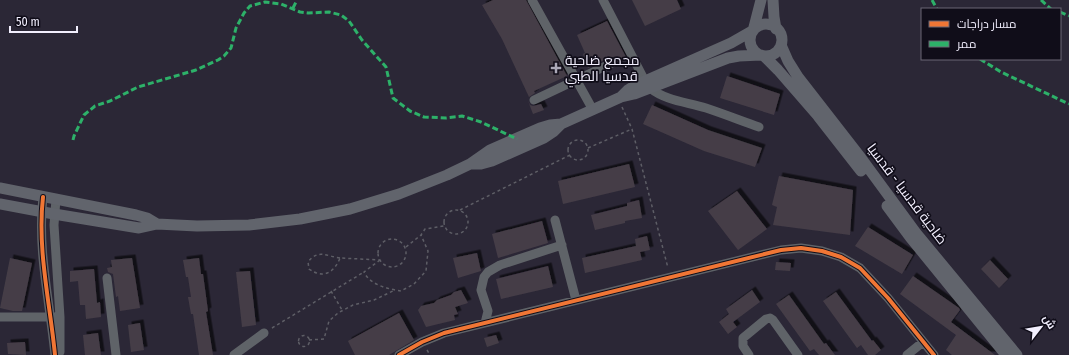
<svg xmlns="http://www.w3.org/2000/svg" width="1069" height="355" font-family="'Fira Sans Condensed',Cairo,sans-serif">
  <defs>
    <filter id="shadow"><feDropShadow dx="3.5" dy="-3.5" stdDeviation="0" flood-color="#0009"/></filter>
  </defs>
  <rect width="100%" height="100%" fill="#2b2736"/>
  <path fill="#453d47" filter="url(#shadow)" d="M493,0H526L567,76L534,91L535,93L529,97L502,39L482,5Z
    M632,0H677L681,9L645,26Z
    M607,21L627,59L618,62L615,58L610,57L588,68L583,54L585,53L577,35Z
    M727,76L780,94L774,115L720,98Z
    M528,101L530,105L533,106L541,104L544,110L533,114Z
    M652,105L708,130L762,148L755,167L704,151L643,124Z
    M629,164L635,187L563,204L558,181Z
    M779,176L853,190L850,235L773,225L777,207L772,205Z
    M737,191L767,229L738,250L708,211Z
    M639,200L642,218L625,221V223L595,230L591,215L627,206V203Z
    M542,221L548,243L498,258L492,234Z
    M868,227L913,255L902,274L855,246Z
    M647,236L650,250L640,252L642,260L585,273L582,258L636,246L635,239Z
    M477,253L481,271L458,278L453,258Z
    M10,258L32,263L22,311H13L0,308Z
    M132,258L140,308L120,311L118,296L116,297L113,274L108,272L107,268L112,267L111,260Z
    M199,258L201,274H203L208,311L206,312L213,355H199L193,314H191L188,297H191L188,277H186L183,260Z
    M990,260L1008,279L999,288L981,269Z
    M776,262L791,263L790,271L775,270Z
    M548,266L553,287L501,299L496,279Z
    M94,269L97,303L100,302L101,317L86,319L85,305H80L78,281L70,282V271Z
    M250,271L256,325L242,327L236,272Z
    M913,276L959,308L960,310L951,322L995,355H952L946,350L956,335L900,294Z
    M461,290L468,303L455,307L458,314L454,315L455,320L426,327L418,310L421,306L434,303L437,300L451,295L454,292Z
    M752,290L760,302L733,322L737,327L728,334L719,322L729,314L726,309Z
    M836,292L872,341L873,340L881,350L875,355H868L861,345L857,348L823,301Z
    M789,295L824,344L826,343L835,355H819L814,349L810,351L776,304Z
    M399,313L414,340L389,355H355L348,341Z
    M140,323L144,350L131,352L128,325Z
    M98,333L101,355H85L83,335Z
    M496,335L499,343L487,347L484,338Z
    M25,342L26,355L8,354L7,343Z"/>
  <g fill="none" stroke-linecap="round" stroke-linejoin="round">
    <path stroke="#5e5e66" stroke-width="1.5" stroke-dasharray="3 3" stroke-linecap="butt" d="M622,107L632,129L668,268
      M568 150a10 10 0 1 1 20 0a10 10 0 1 1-20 0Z
      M588,148L632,129
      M444 222a12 12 0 1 1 24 0a12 12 0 1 1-24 0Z
      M460,210L570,155
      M378 253a14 14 0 1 1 28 0a14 14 0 1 1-28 0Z
      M406,247L421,235L425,229L444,226
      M340,258C326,256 318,249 308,262L309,269C323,279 334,273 340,258L380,260
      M380,260L364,272C370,285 388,289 401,291L414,284L426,271L428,251L421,235
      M331,291L342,310
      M272,328L364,272
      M298.5 341a5.5 5.5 0 1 1 11 0a5.5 5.5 0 1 1-11 0Z
      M309,340L324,339L329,321L338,313L353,305L374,300L395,290
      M427,350L430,355"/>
    <path stroke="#5f6368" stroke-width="9" d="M532,0L593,110
      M603,0L645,81
      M650,88C666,101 687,102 706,108C724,114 742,121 759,127
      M534,100L612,63
      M43,197C37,249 50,303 55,355
      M56,199L54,225L60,317V352
      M555,220L576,300
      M107,278L116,355
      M0,317H55
      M485,323L488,311L481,290L484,277L488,272L500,265L562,245
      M234,355L264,333
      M399,355L422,342L444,333L781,250L801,248L822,251L841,257L860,268L888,298L934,355
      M749,355L743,346V338L766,319L770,318L773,320L798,355
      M907,355L923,342"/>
    <path stroke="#61646c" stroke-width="11" d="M773,0L774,17L776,29
      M750 40a16 16 0 1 1 32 0a16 16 0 1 1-32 0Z
      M753,31L761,0
      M781,45L788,61L798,77L861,158L916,233L1017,355
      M764,56L778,70L818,116L861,171
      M622,96L628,90L636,85L731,43L752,31
      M470,164H481L492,161L544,138L553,132L561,124
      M0,188L136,215L147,218L157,224
      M0,204L54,214L139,228L157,224L197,226L249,225L300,219L350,209L399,194L447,175L470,164L490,150L540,128L550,125L561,124L621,97L634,94L728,58L739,56L761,55
      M887,206L910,237L1006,355"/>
    <path stroke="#2db169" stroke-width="3" stroke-dasharray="6 3" stroke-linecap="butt" d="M932,0L937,9
      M1041,0L1051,9
      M293,8L297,0
      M1060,12L1069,16
      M980,59L1001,72L1069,104
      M73,140L74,136L84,115L95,106L110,101L138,87L196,70L218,60L224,56L231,48L236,28L244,13L250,6L265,2L281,4L300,12L308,13L329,12L341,15L349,21L362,40L386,67L393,98L410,111L424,117L446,118L462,116L481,122L517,139"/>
    <g stroke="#100d19" stroke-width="6">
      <path id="cycleway" d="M43,197C37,249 50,303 55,355
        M399,355L422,342L444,333L781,250L801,248L822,251L841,257L860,268L888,298L934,355"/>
    </g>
    <use href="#cycleway" stroke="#f07635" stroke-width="4"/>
  </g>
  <path fill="#aca9b8" stroke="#100d19" stroke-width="1.5" d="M554 62h4v4h4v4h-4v4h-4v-4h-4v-4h4z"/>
  <g text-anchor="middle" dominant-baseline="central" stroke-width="3.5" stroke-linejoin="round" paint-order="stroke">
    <g font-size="14" fill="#f2effe" stroke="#100d19" text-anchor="start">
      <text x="565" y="60">مجمع ضاحية<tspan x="565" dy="16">قدسيا الطبي</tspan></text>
    </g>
    <g font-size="14" fill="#f2effe" stroke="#100d19">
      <text transform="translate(907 194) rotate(53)">ضاحية قدسيا - قدسيا</text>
    </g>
  </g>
  <rect x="921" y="8" width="140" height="52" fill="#100d19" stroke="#6a6775"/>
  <rect x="929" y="21" width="20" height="6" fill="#f07635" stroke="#6a6775"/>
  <text x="957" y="28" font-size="12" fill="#f2effe">مسار دراجات</text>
  <rect x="929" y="41" width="20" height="6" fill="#2db169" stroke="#6a6775"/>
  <text x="957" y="48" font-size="12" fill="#f2effe">ممر</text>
  <g transform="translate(1041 327) rotate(59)" stroke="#100d19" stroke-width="3" paint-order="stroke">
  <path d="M0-3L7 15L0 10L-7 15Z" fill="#f2effe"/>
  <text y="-6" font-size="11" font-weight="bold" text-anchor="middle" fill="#f2effe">ش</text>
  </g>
  <path d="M10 26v6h67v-6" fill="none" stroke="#f2effe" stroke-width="2"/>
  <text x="16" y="26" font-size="12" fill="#f2effe" stroke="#100d19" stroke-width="3" paint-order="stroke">50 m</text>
</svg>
